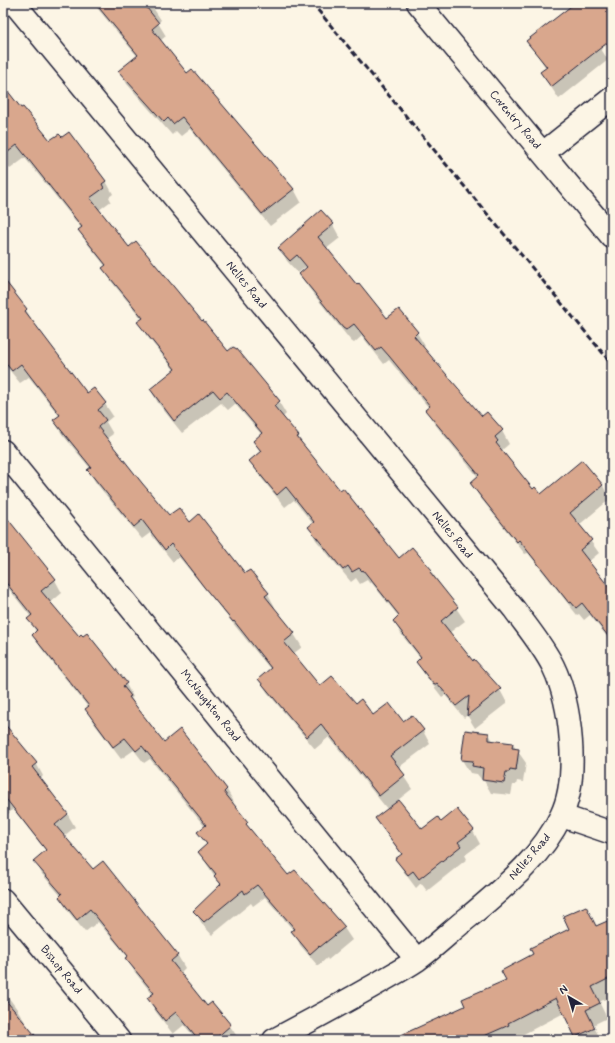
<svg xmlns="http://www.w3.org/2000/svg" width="615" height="1043" font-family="Mynerve,sans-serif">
  <rect width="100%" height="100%" fill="#fcf5e5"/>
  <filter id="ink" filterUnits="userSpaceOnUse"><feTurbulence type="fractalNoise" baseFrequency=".025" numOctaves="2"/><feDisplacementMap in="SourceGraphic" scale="8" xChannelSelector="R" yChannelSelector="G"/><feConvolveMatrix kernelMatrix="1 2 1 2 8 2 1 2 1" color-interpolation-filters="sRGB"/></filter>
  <g filter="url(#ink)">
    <path fill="#0003" d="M93,3H150L161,20L158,23L166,36L160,41L187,75L192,70L233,117L294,189L301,202L270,226L190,129L181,136L176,131L172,135L127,84L120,71L138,57Z
      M577,3H612V40L601,49L608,60L559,99L541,72L546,68L528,41Z
      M3,87L21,110L50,142L106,181L113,194L109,197L111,201L99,210L129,248L228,352L279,402L286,414L282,418L298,436L305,449L398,559L431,571L465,621L449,633L474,664L500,690L507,703L475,728L467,715L464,718L445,695L442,697L425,675L417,662L421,659L401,634L394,621L399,617L371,582L370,584L367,580L360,584L356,578L351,582L316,540L309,527L313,524L294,500L285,507L258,474L250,461L261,453L254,441L262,435L235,404L228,410L221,403L182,433L158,403L151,390L175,371L146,335L139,322L142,319L111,281L104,268L106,267L87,243L79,230L82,229L25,158L10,169L3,160Z
      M333,225L340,238L326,249L387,319L399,310L417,333L425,346L423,347L482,417L502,431L509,444L502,450L533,490L540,495L582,461L603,486L610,499L579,525L599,553L588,562L612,591V643L590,615L584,620L579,614L577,615L528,553L525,554L479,496L471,483L478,477L434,423L426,410L429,408L389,360L384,364L362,336L354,343L351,341L308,287L300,275L307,269L305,267L298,273L287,261L280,248Z
      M3,289L26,310L33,322L87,394L94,389L105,404L113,416L106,422L113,434L106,439L141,484L169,516L189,523L245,574L250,571L268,594L275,607L273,608L294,634L302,647L293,654L320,688L356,704L373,716L403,723L423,731L430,744L398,768L412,789L398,800L422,830L441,823L457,811L473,831L480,844L465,855L467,859L427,891L421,883L416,888L404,872L396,859L402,855L376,819L388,810L329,737L315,749L267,692L259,679L271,670L179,557L173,562L150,533L142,539L96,483L88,470L90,468L62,434L54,421L60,417L29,377L20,383L3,362Z
      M3,522L55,580L62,593L50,603L79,637L83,638L87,635L126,684L133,697L131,698L138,710L164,744L180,731L227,790L234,802L232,804L253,834L288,876L294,871L344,928L352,940L328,960L327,958L318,966L300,945L294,931L265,897L253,906L251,903L212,935L202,924L195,911L221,886L199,852L207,846L199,832L205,827L150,759L144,763L134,750L121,759L93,722L86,709L88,707L41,648L33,635L36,632L29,619L31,617L5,584L3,585Z
      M3,724L36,763L43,776L40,779L68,815L75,827L64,836L93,870L103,863L178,956L185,968L180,973L206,1007L211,1003L230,1026L238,1038L236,1040H197L184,1025L173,1034L156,1012L148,999L153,995L134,971L127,958L128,957L98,922L85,932L67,910L60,897L61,896L42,874L35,861L46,851L13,809L7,815L3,810Z
      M489,734L493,741L512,743L526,763L523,782L517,781L516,785H513L511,795L491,793L483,779H481L477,774L470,773L462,760Z
      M585,907L597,927L612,923V996L599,1002L607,1018L593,1025L601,1040H578L564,1013L516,1038V1040H401L466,1007L507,980L535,954L570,929Z
      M3,974L7,981L3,984Z
      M3,990L17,1009L25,1022L23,1023L37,1040H3Z"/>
    <path fill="#d9a78d" stroke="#22223b" d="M95,3H143L159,23L152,29L187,73L192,69L294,189L262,214L182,117L173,124L168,118L164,122L118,71L138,55Z
      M575,3H612V39L551,87L540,72L547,67L526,41Z
      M3,85L21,108L23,107L50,140L59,134L62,137L69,132L106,181L102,184L104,188L90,198L129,247L136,241L202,321L203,320L228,351L233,347L237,349L280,401L274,406L299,436L297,437L340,490L343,488L399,558L412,547L432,570L430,572L458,607L441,621L473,661L474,659L501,689L467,716L469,696L456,706L437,683L434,685L416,662L421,657L393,621L399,615L363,570L362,571L359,568L352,572L348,566L343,570L308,527L314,522L286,487L277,495L249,461L261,451L253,441L262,433L227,392L220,398L213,390L174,421L150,389L175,369L137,322L143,318L102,268L106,265L78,230L82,227L48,184L17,145L3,156Z
      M321,210L334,224L318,237L357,285L359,283L387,318L399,309L418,332L414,336L452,381L482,416L487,412L503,430L495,437L498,441L496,443L533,489L535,487L541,494L582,460L603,485L570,513L592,540L580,550L612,591V641L582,603L576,608L571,602L569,603L519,540L517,542L470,483L479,475L425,410L430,406L389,356L381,347L376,351L354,324L346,330L343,328L299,274L307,267L297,255L290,261L278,248Z
      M3,278L27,309L25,311L87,393L94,388L106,403L98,410L106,420L98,427L142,483L169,515L179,508L190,522L199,514L245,573L250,570L269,593L265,596L295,633L284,642L320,686L332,676L356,703L361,699L373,715L389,703L403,721L412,715L424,730L390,756L405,775L379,796L321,724L307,737L283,709L258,679L271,668L234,621L233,622L204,587L171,544L165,550L142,520L134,527L90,473L87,470L91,467L53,420L60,415L21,364L12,371L3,360Z
      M3,513L56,579L41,591L79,636L81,634L83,636L87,633L127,683L123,686L131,696L129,697L164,742L180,729L227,789L224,792L248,822L246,824L288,875L295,870L345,927L320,947L319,946L310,954L291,931L295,929L257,885L245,894L243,890L204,922L193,911L221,884L214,876L216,874L198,852L207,844L197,832L206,825L142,746L136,751L125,738L113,747L85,709L89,706L32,635L37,630L27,619L32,615L3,579Z
      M3,722L37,763L32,767L68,814L55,825L93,869L103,861L178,955L171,961L207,1006L212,1002L231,1025L214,1040H199L176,1012L165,1021L147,998L154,993L125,958L128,956L90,909L77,920L59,897L62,894L33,861L46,850L3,795Z
      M465,730L489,733V740L513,743L512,748L519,749L516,770L510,769L509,772H506L504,783L482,780L483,768L472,766L473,761L461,760Z
      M399,800L422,829L438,817L441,822L457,809L474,830L458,842L461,846L419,879L413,871L408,875L395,859L402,854L375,818Z
      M586,906L596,926L612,919V977L592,987L600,1003L586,1010L595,1028L575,1037L556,998L508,1023L509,1025L475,1040H390L465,1006L462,999L506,980L501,971L533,954L530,948L569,929L563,916Z
      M3,997L39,1040H3Z"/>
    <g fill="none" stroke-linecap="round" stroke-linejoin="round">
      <g stroke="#22223b" stroke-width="25">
        <path id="street" d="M14,3L514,609C527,627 543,646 553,666C571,703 580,778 561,816C541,858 504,887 470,916C452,930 435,947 417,960C405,968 392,975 380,982C345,1002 310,1021 274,1040
          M418,3L612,237
          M543,153L612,98
          M3,451L417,960
          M562,816L612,833
          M3,900L119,1040"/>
      </g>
      <use href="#street" stroke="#fcf5e5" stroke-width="22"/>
      <path stroke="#22223b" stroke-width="3" stroke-dasharray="6 3" stroke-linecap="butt" d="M312,3L612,364"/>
    </g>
  </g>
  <g text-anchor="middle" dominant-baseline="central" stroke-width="4" stroke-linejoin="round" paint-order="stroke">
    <g font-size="12" fill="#22223b" stroke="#fcf5e5">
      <text transform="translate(515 120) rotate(50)">Coventry Road</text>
      <text transform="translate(246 285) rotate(51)">Nelles Road</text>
      <text transform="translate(452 535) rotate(51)">Nelles Road</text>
      <text transform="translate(210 706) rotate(51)">McNaughton Road</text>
      <text transform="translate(530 857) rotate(-49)">Nelles Road</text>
      <text transform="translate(61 970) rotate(51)">Bishop Road</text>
    </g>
  </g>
  <rect width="615" height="1043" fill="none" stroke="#fcf5e5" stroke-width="16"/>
  <rect x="8" y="8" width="599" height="1027" fill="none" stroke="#22223b" stroke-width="1.5" filter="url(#ink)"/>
  <g transform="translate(569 997) rotate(322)" stroke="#fcf5e5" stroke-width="3" paint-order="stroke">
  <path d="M0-3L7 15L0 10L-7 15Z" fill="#22223b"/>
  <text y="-6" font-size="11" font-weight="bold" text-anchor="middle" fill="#22223b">N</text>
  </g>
</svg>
